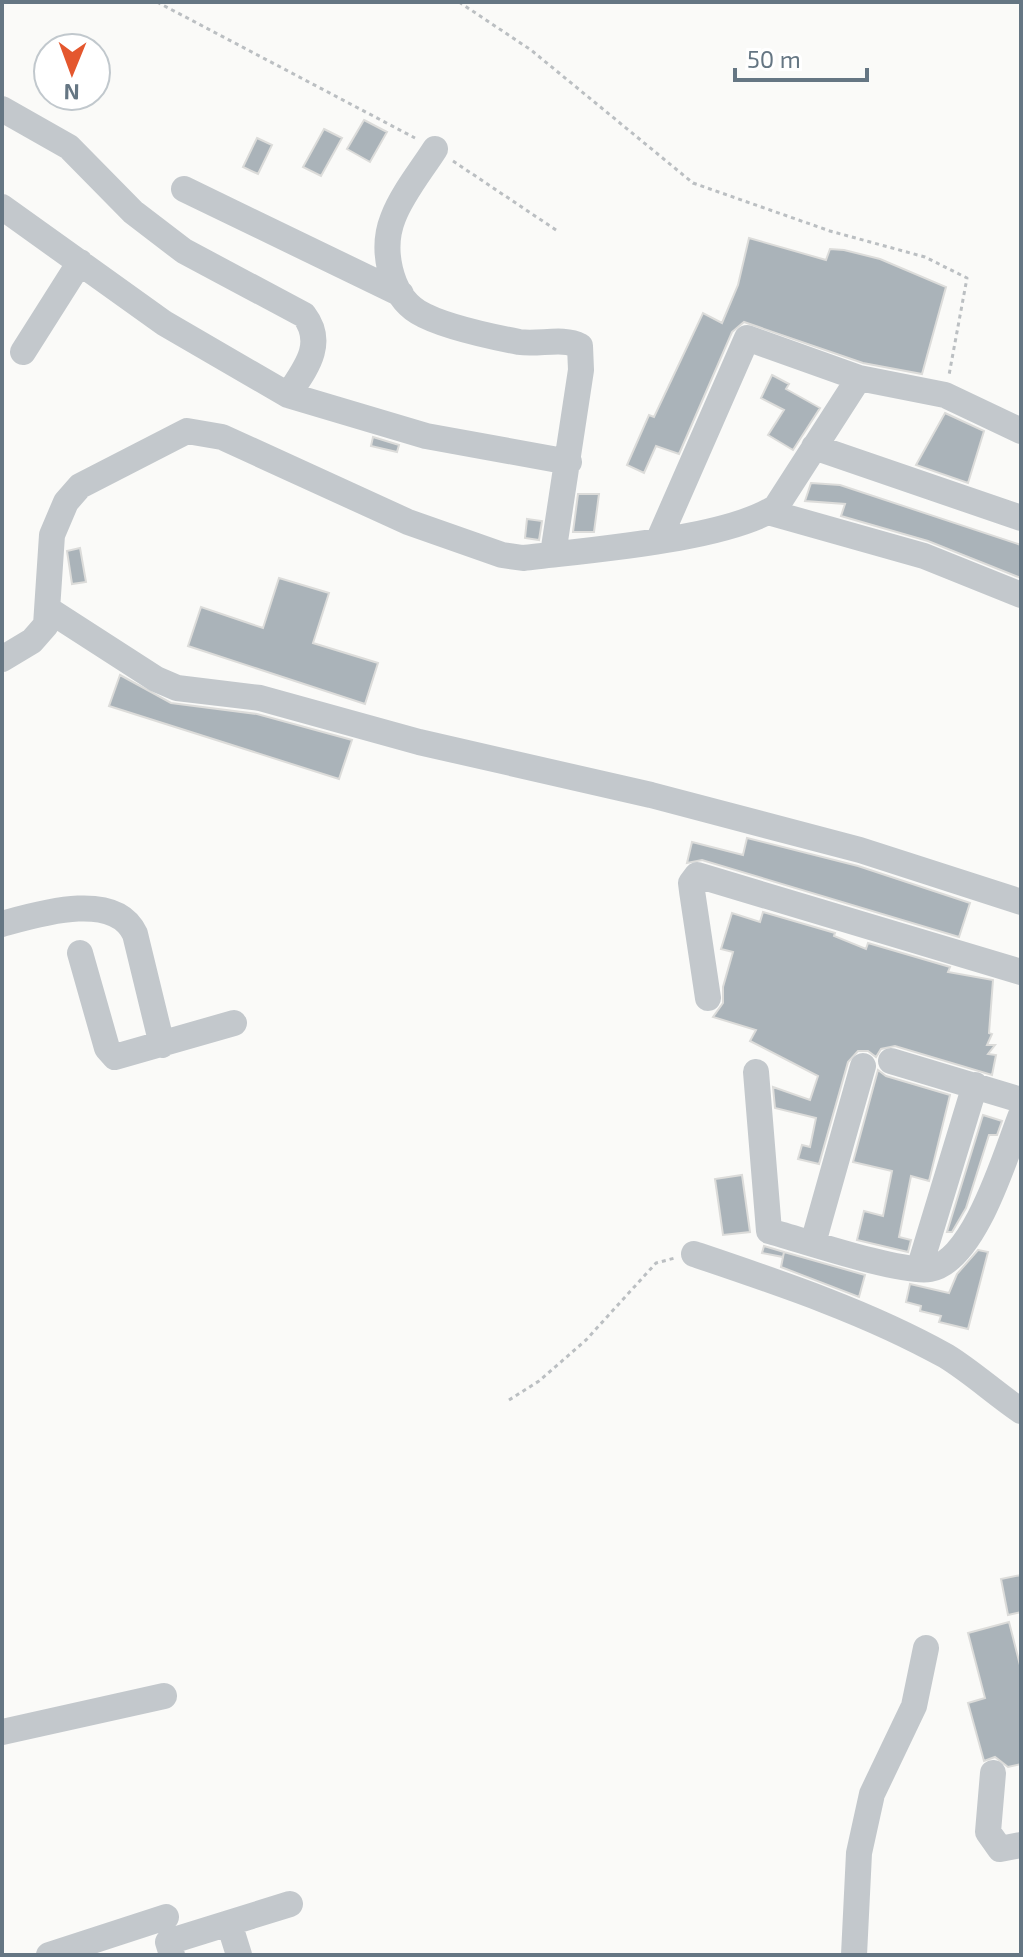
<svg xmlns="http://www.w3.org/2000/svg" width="1023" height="1957" font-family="'Exo 2',sans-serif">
  <rect width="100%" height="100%" fill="#fafaf8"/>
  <path fill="#aab3b9" stroke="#dcdcda" stroke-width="2" d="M364,120L387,132L370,162L347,149Z
    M324,129L342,138L321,176L303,167Z
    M257,138L272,145L258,174L243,167Z
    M749,238L826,260L830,249L844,250L880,259L946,287L922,374L863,363L744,322L732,332L679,454L656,446L644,473L627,465L649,415L654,417L703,313L722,323L738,285Z
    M772,375L789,384L786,389L820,408L793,450L768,435L784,410L761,398Z
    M945,413L984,431L968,483L916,465Z
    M373,437L399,445L397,452L371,446Z
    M811,483L840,485L1021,545V578L928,541L841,516L845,504L805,501Z
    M578,494H599L594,532H573Z
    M527,519L542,521L539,540L525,538Z
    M80,548L86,582L72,584L67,551Z
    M279,578L329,593L313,643L378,663L365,704L188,646L201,607L263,628Z
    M120,675L171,703L257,714L352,740L339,779L109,706Z
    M747,838L858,866L970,903L959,937L702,860L687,863L692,842L743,855Z
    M763,912L835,933L834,936L866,949L868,943L950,967L948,972L993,980L989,1033L992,1034L987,1045H995L988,1054L996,1055L992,1075L895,1046L881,1049L876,1057L868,1051H858L848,1062L819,1164L798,1159L802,1145L810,1147L816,1118L775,1108L773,1087L810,1100L818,1076L750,1041L756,1030L713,1017L723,1003V987L733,952L721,949L732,913L760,922Z
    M878,1070L886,1076L950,1095L929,1181L911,1176L899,1237L911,1240L908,1252L857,1240L864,1211L883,1216L892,1171L853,1162Z
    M983,1115L1002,1121L997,1135H989L966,1208L952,1232H947Z
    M742,1175L750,1232L723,1235L715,1179Z
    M764,1246L784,1252L783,1257L762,1253Z
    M978,1250L988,1252L968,1329L939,1322L941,1316L920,1311L921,1306L906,1302L910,1284L949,1293L957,1274Z
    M784,1252L865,1275L859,1297L781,1267Z
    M1021,1575V1612L1008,1615L1001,1579Z
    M1009,1622L1021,1669V1764L1008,1767L995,1757L984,1761L968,1703L985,1698L968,1633Z"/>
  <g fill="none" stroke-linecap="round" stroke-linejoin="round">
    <path stroke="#bbbfc2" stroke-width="3" stroke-dasharray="4 4" stroke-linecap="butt" d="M157,2L415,138
      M459,2L531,50L693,183L830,231L925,257L967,278L949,375
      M453,161L559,232
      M509,1400L539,1381L586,1340L656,1263L675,1258"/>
    <path stroke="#c3c8cc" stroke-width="26" d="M2,109L69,147L133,212L184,251L304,315C326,344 305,369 288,395
      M435,149C421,171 402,194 393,218C381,248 389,294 418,312C441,326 493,337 519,342C539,345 563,337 580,346L581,370L553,554
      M184,189L401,294
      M2,207L164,323L288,395L426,436L569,462
      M23,352L80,262
      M814,447L1021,518
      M768,512L924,556L1021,595
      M659,539L747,338L859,378
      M49,610L156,679L177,688L260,698L419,742L651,795L860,850L1021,902
      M2,659L32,641L46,625L52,535L66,502L80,486L187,431L222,437L408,522L502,555L523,558C586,550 726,540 776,507L859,378L945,395L1021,431
      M2,924C38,914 115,890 135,934L162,1045
      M80,953L107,1048L115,1057L234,1023
      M708,998L692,891L691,883L697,875L1021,972
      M891,1061L1021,1100
      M756,1072L769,1231C802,1240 902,1274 930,1269C975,1261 1006,1153 1021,1115
      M813,1243L863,1066
      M694,1254C780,1283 867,1312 946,1356C972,1372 996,1394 1021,1411
      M919,1269L975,1085
      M2,1732L164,1696
      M993,1773L988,1832L1000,1849L1021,1845
      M229,1923L239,1955
      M49,1955L166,1917
      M172,1955L168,1942L290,1904
      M854,1955L859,1853L872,1794L914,1706L926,1648"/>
  </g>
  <rect width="1023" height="1957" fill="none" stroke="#657683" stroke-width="8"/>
  <g transform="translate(72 72) rotate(181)"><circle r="38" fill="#ffffff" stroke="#c1c8cd" stroke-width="2"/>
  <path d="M0-6L14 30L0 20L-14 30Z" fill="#e4572e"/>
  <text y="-12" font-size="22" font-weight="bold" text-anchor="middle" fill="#657683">N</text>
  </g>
  <path d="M735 68v12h132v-12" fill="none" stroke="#657683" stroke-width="4"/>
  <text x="747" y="68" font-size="24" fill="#657683" stroke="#ffffff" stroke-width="6" paint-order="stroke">50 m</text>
</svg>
